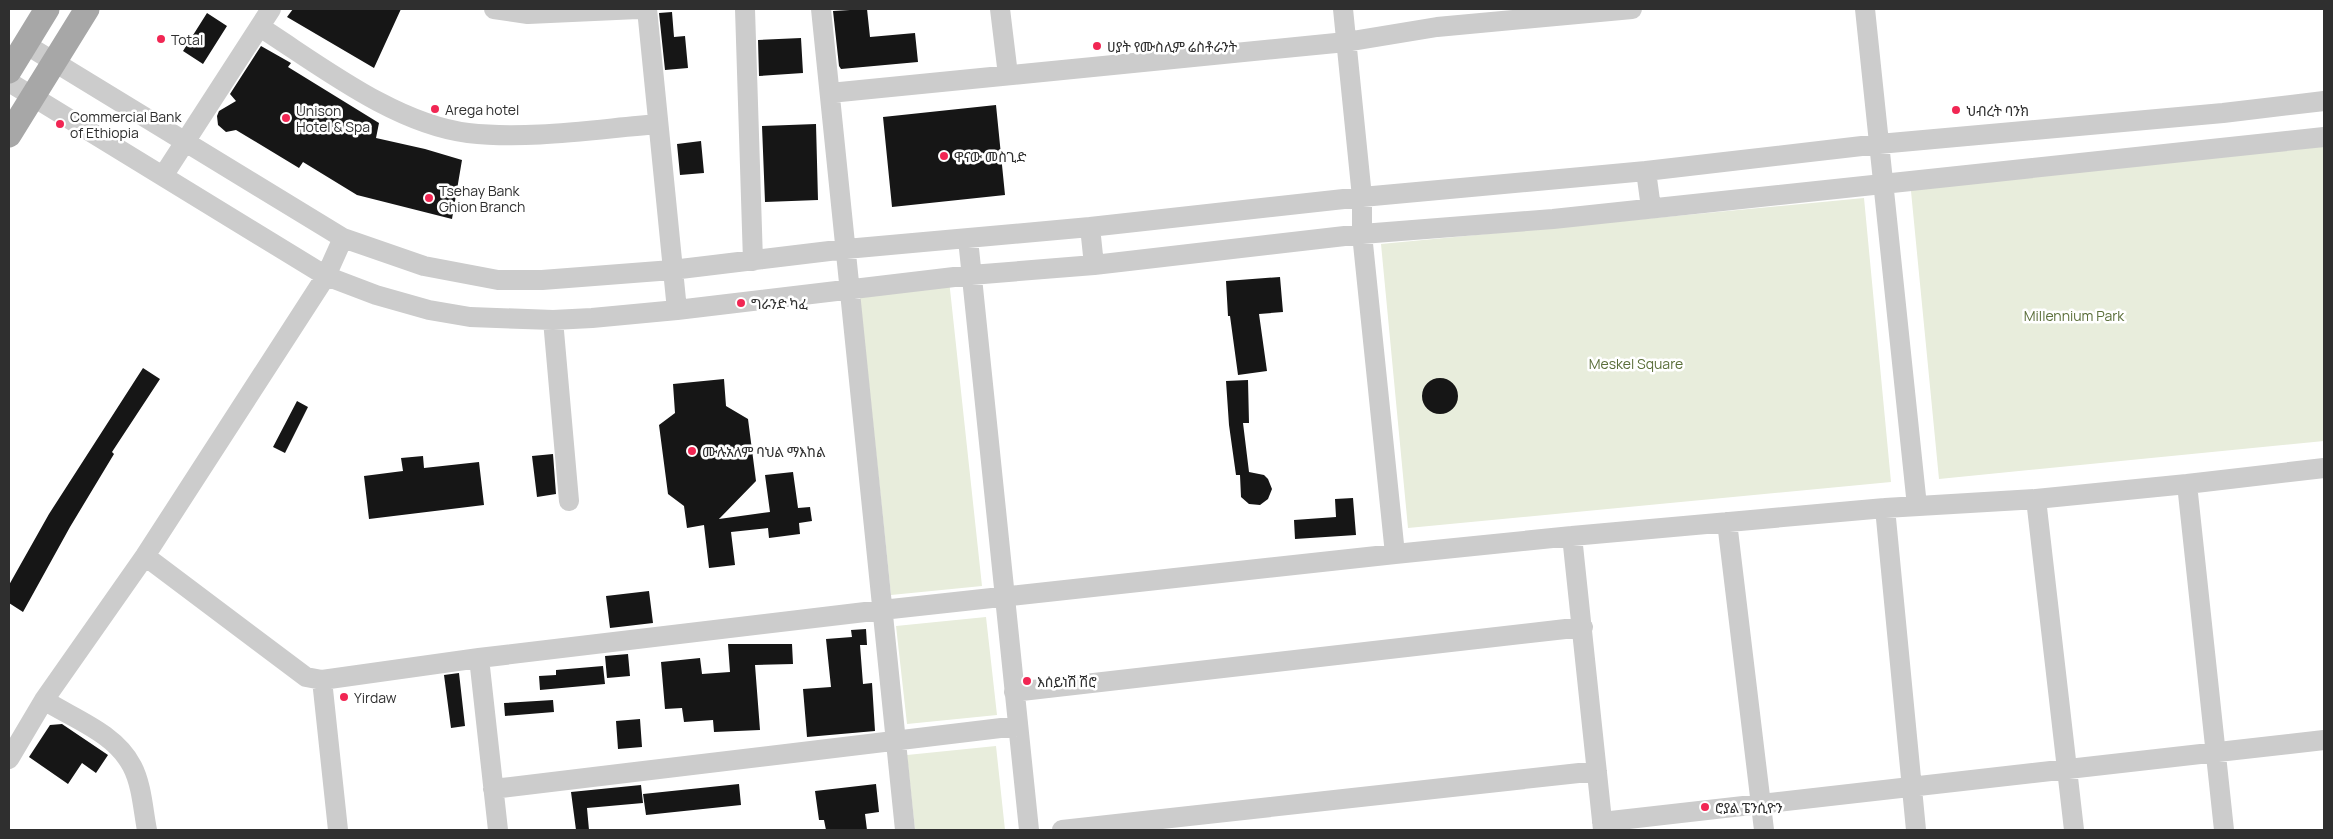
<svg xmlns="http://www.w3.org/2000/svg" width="2333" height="839" font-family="Manrope,'Noto Sans Ethiopic',sans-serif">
  <rect width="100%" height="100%" fill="#fff"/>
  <path fill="#e8eddc" d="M2324,141V441L1939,479L1910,181Z
    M1864,198L1891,482L1408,528L1381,244Z
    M949,280L982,586L891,595L859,290Z
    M986,617L997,715L907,724L896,626Z
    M996,746L1005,830H915L907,755Z"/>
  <path fill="#161616" d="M293,9H401L374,68L287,17Z
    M867,9L870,37L915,33L918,62L841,69L839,66L833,11Z
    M672,12L674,37L685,36L688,68L665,70L659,13Z
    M207,13L227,26L203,64L183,51Z
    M801,38L803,73L759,76L758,40Z
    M261,46L291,63L288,67L379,123L376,138L425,149L462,160L452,219L357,195L303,162L299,168L236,130L226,132L218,125L217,116L219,111L236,101L230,94Z
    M996,105L1005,195L892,207L883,117Z
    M816,124L818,200L765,202L762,126Z
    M701,141L704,173L680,175L677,144Z
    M1280,277L1283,312L1259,314L1267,371L1238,375L1230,316H1228L1226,281Z
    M143,368L160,379L112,452L114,454L70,527L23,612L9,603V585L49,514Z
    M1422 396a18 18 0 1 1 36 0a18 18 0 1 1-36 0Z
    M724,379L726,406L748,419L756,481L719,519L770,512L765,475L793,472L798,508L810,507L812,521L799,523L800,534L769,538L768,528L731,532L735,565L709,568L704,525L687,528L684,506L668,494L659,425L675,413L673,384Z
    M1248,380L1249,423H1243L1249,472L1264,475L1268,479L1272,489L1268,499L1260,505L1249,504L1241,497L1240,475H1236L1229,425L1226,381Z
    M297,401L308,407L285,453L273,447Z
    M553,454L556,494L537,497L532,456Z
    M423,456L424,468L479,462L484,505L369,519L364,476L403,471L401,458Z
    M1353,498L1356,535L1295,539L1294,520L1336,517L1335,499Z
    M649,591L653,623L610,628L606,596Z
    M866,629L867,645H860L863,684L872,683L875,731L807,737L803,689L831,687L826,639L852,637L851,630Z
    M728,644H792L793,664L755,665L760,730L714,732L713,720L684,722L682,708L665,709L661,662L700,658L702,674L730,672Z
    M628,654L630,676L607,678L605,656Z
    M603,666L605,684L540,690L539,676L556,675V670Z
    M459,673L465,726L451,728L444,675Z
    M553,700L554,712L505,716L504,703Z
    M640,719L642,747L618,749L616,721Z
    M62,724L108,755L96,773L82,763L68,784L29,757L50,725Z
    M739,784L741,805L646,815L643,794Z
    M876,784L879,812L865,814L867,830H826L824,820H819L815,791Z
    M641,785L643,803L587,808L589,830H576L571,792Z"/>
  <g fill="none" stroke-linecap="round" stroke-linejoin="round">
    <path stroke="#ccc" stroke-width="20" d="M494,9L528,14L638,9
      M647,9L677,310
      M745,9L753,261
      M821,9L905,830
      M1000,9L1008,75
      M1343,9L1362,197V234L1395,554
      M1865,9L1917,506
      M260,27C321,66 395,124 468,133C530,140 596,129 658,124
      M25,44L343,238L424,266L498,280H542L672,270L846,249L1090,227L1362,197L1646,171L1879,144L2223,113L2324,101
      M9,82L326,276L376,295L429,310L470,317L553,320L592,318L677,310L971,275L1094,265L1362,234L1553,219L2324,137
      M830,93L1346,42L1437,27L1632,9
      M1646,171L1651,208
      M163,176L271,9
      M1090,227L1094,265
      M968,239L1029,830
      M553,320L569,501
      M2187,484L2224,830
      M2036,499L2074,830
      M1885,508L1916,830
      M1727,522L1764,830
      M1572,536L1603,830
      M145,556L306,677L322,680L479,658L882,610L1395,554L1572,536L1885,508L2036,499L2187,484L2324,468
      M479,658L498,830
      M322,680L338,830
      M1014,692L1583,627
      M44,700C74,719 115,733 132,766C142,785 143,810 147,830
      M9,759L44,700L145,556L326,276L343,238
      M493,789L1018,726
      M1602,822L2324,740
      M1062,830L1597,771"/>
    <path stroke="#a7a7a7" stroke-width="25" d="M9,71L47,9
      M9,135L87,9"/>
  </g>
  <g fill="#f12653" stroke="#fff" stroke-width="2">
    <circle cx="161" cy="39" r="5"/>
    <circle cx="1097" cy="46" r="5"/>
    <circle cx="435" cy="109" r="5"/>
    <circle cx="1956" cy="110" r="5"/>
    <circle cx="286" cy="118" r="5"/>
    <circle cx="60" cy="124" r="5"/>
    <circle cx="944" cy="156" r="5"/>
    <circle cx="429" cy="198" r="5"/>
    <circle cx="741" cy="303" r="5"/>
    <circle cx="692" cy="451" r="5"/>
    <circle cx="1027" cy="681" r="5"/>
    <circle cx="344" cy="697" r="5"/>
    <circle cx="1705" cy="807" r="5"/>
  </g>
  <g text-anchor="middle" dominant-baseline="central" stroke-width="5" stroke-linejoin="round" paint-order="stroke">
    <g font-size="14" fill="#2f2f2f" stroke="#fff" text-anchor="start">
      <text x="171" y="39">Total</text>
      <text x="1107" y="46">ሀያት የሙስሊም ሬስቶራንት</text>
      <text x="445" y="109">Arega hotel</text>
      <text x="296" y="110">Unison<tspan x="296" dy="16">Hotel &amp; Spa</tspan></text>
      <text x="1966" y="110">ህብረት ባንክ</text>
      <text x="70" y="116">Commercial Bank<tspan x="70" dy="16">of Ethiopia</tspan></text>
      <text x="954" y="156">ዋናው መስጊድ</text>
      <text x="439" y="190">Tsehay Bank<tspan x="439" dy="16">Ghion Branch</tspan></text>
      <text x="751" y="303">ግራንድ ካፈ</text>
      <text x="702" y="451">ሙሉአለም ባህል ማእከል</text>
      <text x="1037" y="681">እሰይነሽ ሽሮ</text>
      <text x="354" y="697">Yirdaw</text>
      <text x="1715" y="807">ሮያል ፔንሲዮን</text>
    </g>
    <g font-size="14" fill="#5a6e39" stroke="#fff">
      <text x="2074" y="315">Millennium Park</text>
      <text x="1636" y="363">Meskel Square</text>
    </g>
  </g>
  <rect width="2333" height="839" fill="none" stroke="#2f2f2f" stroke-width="20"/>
</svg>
